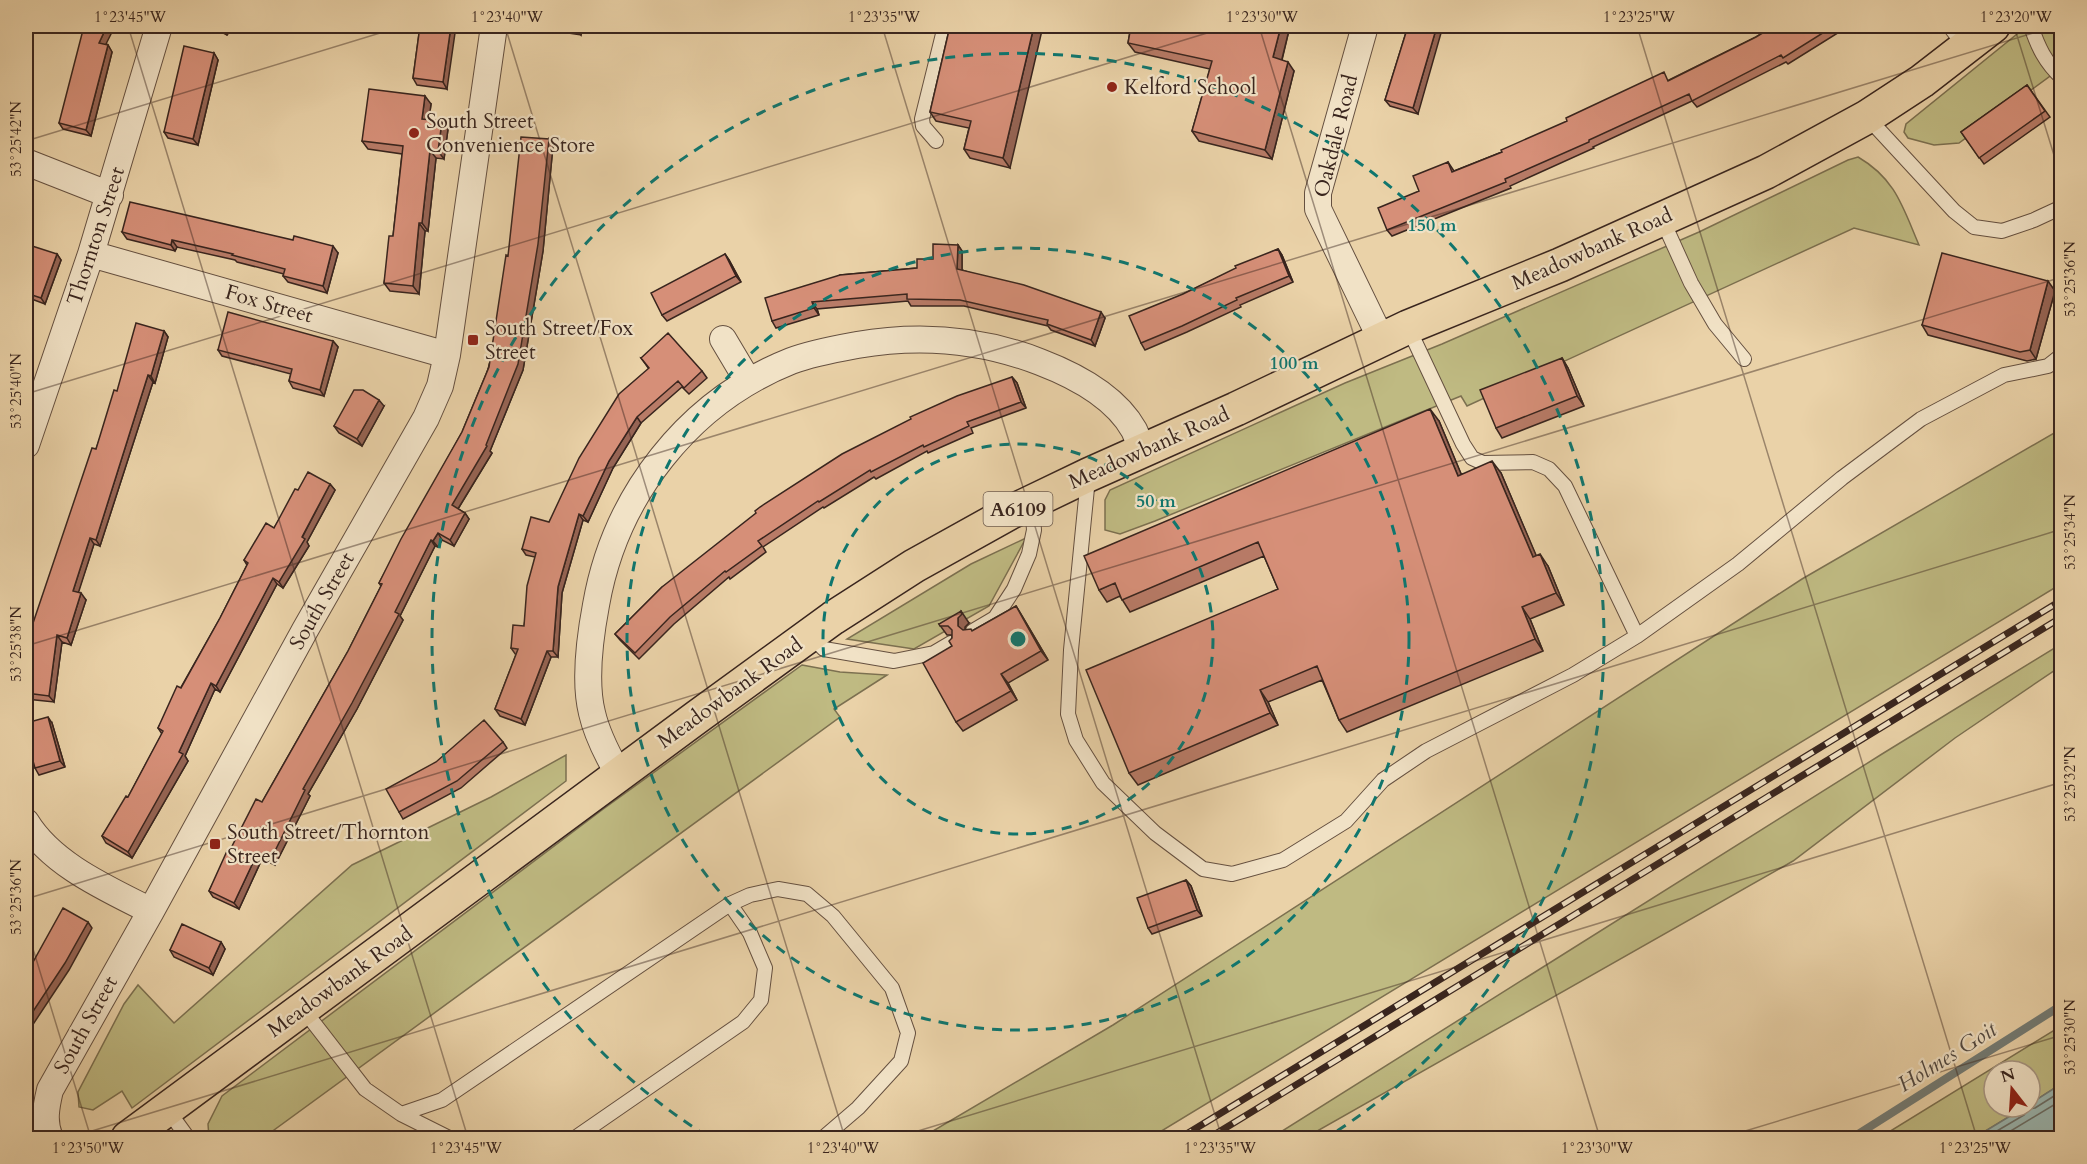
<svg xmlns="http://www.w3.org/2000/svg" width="2087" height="1164" font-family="Cardo,serif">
  <rect width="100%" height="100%" fill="#ead2a8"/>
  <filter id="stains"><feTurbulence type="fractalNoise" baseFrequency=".00333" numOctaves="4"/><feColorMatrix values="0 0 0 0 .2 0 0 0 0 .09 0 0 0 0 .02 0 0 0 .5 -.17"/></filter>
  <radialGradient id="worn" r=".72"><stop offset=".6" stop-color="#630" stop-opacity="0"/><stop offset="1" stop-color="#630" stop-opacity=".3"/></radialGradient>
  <path fill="#bfba82" stroke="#7c7050" stroke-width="1.5" d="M2027,26H2061V68L1959,143L1934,145L1908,138L1904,132L1906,124Z
    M1858,157C1896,179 1903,208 1919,245L1854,228L1467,406L1461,396L1155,521L1120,534L1105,530V500L1110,490L1345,383L1442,344L1699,232L1848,160Z
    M2061,429V584L1150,1138H921L1113,1025L1802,579Z
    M1026,538L989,606L914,649L847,639L971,564Z
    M2061,644V666L1955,738L1793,861L1305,1138H1271L1882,754Z
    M802,665L840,672L887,675L834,709L840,717L263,1138H209L208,1124L222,1096L602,810Z
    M566,755V781L132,1108L122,1091L93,1110L79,1107L78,1092L124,1004L138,985L174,1023L352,865L491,797Z
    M2061,1026V1084L2030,1104V1071H1994V1107H2025L1974,1138H1879Z"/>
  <path fill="#9ab6b0" stroke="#737c76" stroke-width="1.5" d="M2061,1084V1138H1974L2025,1107H2030V1104Z"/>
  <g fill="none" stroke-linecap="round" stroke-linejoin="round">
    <path stroke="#6a6e67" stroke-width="1.5" d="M1985,1138L2024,1115L2028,1109L2035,1108L2062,1091
      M1999,1138L2062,1100"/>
    <path stroke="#737c76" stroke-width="8" d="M1852,1138L2062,1005"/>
    <g stroke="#655040" stroke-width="16">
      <path id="lane" d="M2031,26C2038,47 2045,62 2062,78
        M1867,117L1954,211L1974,227L2002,231L2034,220L2062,207
        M936,141L923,126L922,119L945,26
        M1662,219L1691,283L1715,324L1744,359
        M1408,327L1463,444L1472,458L1483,463L1533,462L1549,469L1565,486L1637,636
        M1088,478L1071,650L1068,714L1076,740L1103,783L1155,833L1203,869L1232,874L1283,860L1346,821L1383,780L1426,751L1573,675L1637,636L1738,564L1842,478L1921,419L2004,375L2048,366L2062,355
        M973,631L995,618L1014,589L1029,554L1034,530L1032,503
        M810,635L824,649L894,661L934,653L951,643
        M303,1009L365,1089L401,1114L449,1138
        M167,1109L188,1138
        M401,1114L442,1100L730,904L750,895L778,889L807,894L833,916L892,988L908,1033L901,1061L858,1108L823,1138
        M575,1138L743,1022L761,1000L765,968L750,933L730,904"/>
    </g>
    <g stroke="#655040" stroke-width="28">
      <path id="street" d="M1365,26L1318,193V209L1382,341
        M1957,26L1970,43
        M26,162L110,195
        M91,254L447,355
        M723,339L748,381
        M26,445L91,254L159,26
        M619,775C608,756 597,735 592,713C584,681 590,637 596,605C615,496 688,402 791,361C812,353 835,349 857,345C920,334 981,339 1040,362C1074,375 1115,396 1134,430C1137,436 1139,444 1142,451
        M26,822C52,865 108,889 151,911
        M50,1138C43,1122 46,1107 50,1090L151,911L305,630L426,418L440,386L447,355L494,26"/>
    </g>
    <g stroke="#39251e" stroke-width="36">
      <path id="primary" d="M128,1138L697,717L833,618L914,566L1011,512L1088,475L1236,409L1408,327L1560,265L1766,172L1867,117L1922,81L1993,26"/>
    </g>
    <use href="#lane" stroke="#f1e2c6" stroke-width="14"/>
    <use href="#street" stroke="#f1e2c6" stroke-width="26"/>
    <use href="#primary" stroke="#ead2a8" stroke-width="33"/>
    <g stroke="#39251e" stroke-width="7">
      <path id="rail" d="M1180,1138L2062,600
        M1209,1138L2062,617"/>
    </g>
    <use href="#rail" stroke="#f1e2c6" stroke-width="4.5" stroke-dasharray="14" stroke-linecap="butt"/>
  </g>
  <path fill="#b87b67" stroke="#39251e" stroke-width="1.5" d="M210,26H233L227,35Z
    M420,26L447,89L417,85L413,78Z
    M557,26H583L581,35L562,32Z
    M950,26L1010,168L970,158L964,149L969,128L936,121L930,112Z
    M1131,26H1290L1282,60L1294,71L1272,159L1199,141L1192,131L1210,69L1135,52L1128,43Z
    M1408,26L1418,114L1390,106L1385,100Z
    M1774,26H1849L1788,64L1786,62L1697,107L1692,101L1593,147L1594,148L1510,186L1511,188L1392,236L1387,230L1419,191L1448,162L1454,171L1502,152L1669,80L1756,37Z
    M106,45H108L112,52L91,136L63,129L59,123Z
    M214,53L218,60L198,145L168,138L164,132Z
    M2027,85L2050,117L1984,164L1961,132Z
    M431,104L429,119L448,129L444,159L436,158L428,231H425L419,294L390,291L384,283L393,236L402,154L368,149L362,141Z
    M549,139L553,146L543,251L523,370L490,451L492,453L458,509L465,513L469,519L454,546L442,540L438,547L435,546L400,616L403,620L357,709L308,794L310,796L275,865L262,859L239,909L213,897L209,891L229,852L262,802L348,651L381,586L379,583L462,432L489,367L508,256Z
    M122,232L338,253L327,293L288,282L283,276L284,274L237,262L235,260L177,247L175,251L127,239Z
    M958,245L962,251V270L1105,318L1095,346L1051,330L1048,326L964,306H911L908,301L817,309L819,315L776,328L772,321L840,275L917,268Z
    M1278,249L1282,255L1293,282L1240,305L1241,307L1187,332L1145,350L1141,343L1183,294Z
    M57,254L61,260L45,304L26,297V256Z
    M725,254L729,260L741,282L667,321L662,315Z
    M2055,291L2036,359L2027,361L1928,335L1922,325Z
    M164,331L168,337L155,383L153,382L100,546L94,544L78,592L86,600L71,645L62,642L54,702L26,699V693L96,449L117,391Z
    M333,341L338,347L324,396L293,388L289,381L291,374L222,356L218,350Z
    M641,358L702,371L707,378L689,394L682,387L641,423L613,468L588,522L583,520L562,593L558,657H551L525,725L500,716L495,709L516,655L511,648L524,626L535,557L526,555L522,549L549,522L649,369Z
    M1562,358L1568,368L1584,406L1502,438L1496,428Z
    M1012,377L1017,383L1026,408L971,428L973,433L928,453L927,451L876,479L874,477L824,508L823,507L763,547L766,552L730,579L729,577L674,624L639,659L620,640L615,634L662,587Z
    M384,406L362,446L339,433L334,426Z
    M1439,421L1461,474L1501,473L1536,556L1548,566L1564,605L1530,619L1543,651L1347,732L1339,720L1322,680L1268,702L1278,725L1138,785L1129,773L1278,589L1264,556L1130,612L1120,596L1107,602L1099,590Z
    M330,484L335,490L307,542L309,546L283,588L277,584L220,692L215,689L185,756L188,761L132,858L106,843L102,836L128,797L162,734L158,728L220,618L247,565L244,560L274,528L298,490Z
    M1016,606L1022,616L1048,660L1008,683L1017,700L963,731L956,722L952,646V635H947L939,624L969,623L965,627V630L972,631Z
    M52,723L65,767L39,775L35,768Z
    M503,742L507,748L461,788L403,819L399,812Z
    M1186,880L1191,886L1202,916L1152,934L1148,928Z
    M221,942L225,949L213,975L174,957L170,950Z"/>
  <path fill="#966454" stroke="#39251e" stroke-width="1.5" d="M107,26H115L103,50L99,43Z
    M225,26H233L227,35L223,29Z
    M451,26H456L447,89L443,82Z
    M577,26H583L581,35L577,29Z
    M1034,26H1043L1010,168L1003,158Z
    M1281,26H1290L1280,67L1273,57Z
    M1437,26H1443L1418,114L1413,108Z
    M108,45L112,52L91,136L86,130Z
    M214,53L218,60L198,145L193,139Z
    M1288,62L1294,71L1272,159L1265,150Z
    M26,83L30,90L26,104Z
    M425,96L431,104L428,127L422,119Z
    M442,121L448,129L444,159L438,151Z
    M549,139L553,146L543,251L523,370L490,451L492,453L456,512L452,505Z
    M430,150L436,158L428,231L422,223Z
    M419,223L425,231L419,294L413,286Z
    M172,240L177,247L175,251L171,245Z
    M958,245L962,251V275L957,269Z
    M333,246L338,253L327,293L323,286Z
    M1278,249L1282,255L1293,282L1289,276Z
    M57,254L61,260L45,304L41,298Z
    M725,254L729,260L741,282L736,276Z
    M2048,281L2055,291L2036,359L2030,350Z
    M812,302L817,309L819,315L814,308Z
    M1101,312L1105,318L1095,346L1091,340Z
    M164,331L168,337L155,383L151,376Z
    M333,341L338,347L324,396L320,390Z
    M1562,358L1568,368L1584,406L1577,396Z
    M148,375L153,382L100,546L96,540Z
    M1012,377L1017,383L1026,408L1021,402Z
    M379,400L384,406L362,446L357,439Z
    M1430,409L1439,421L1467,488L1458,476Z
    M637,417L641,423L613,468L588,522L583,516L609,461Z
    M1492,461L1501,473L1542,569L1533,557Z
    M330,484L335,490L307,542L309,546L283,588L279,582Z
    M465,513L469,519L454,546L450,540Z
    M579,514L583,520L562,593L558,657L553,651L558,587Z
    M438,533L442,540L438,547L433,541Z
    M90,538L94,544L77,597L73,591Z
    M431,540L435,546L400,616L403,620L357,709L308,794L310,796L275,865L271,859L303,789Z
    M1540,554L1548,566L1564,605L1556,593Z
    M273,578L277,584L220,692L216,686Z
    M81,593L86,600L71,645L67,638Z
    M1016,606L1022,616L1048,660L1041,651Z
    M1522,607L1530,619L1543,651L1535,639Z
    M961,611L969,623L965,627V635L958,626V618Z
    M57,635L62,642L54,702L49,696Z
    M547,651L551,657L525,725L521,719Z
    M1001,674L1008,683L1017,700L1011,691Z
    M211,683L215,689L185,756L188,761L132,858L128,852L179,752Z
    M1260,690L1268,702L1278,725L1270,713Z
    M48,717L52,723L65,767L60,761Z
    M258,852L262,859L239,909L234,903Z
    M1186,880L1191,886L1202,916L1197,910Z
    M88,922L92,928L69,970L26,1035V1022Z
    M221,942L225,949L213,975L209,968Z"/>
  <path fill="#d68f78" stroke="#39251e" stroke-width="1.5" d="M84,26H107L99,43L108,45L86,130L59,123Z
    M217,26H225L223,29Z
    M420,26H451L443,82L413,78Z
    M557,26H577V29Z
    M950,26H1034L1003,158L964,149L971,121L930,112Z
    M1131,26H1281L1273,57L1288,62L1265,150L1192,131L1212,61L1128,43Z
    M1408,26H1437L1413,108L1385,100Z
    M1774,26H1834L1783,58L1781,55L1692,101L1689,94L1589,140V142L1505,179L1506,182L1387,230L1378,208L1419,191L1413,176L1448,162L1452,172L1502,152L1501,150L1567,121L1566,118L1664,72L1668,81L1756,37Z
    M184,46L214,53L193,139L164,132Z
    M2027,85L2045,111L1979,158L1961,132Z
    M369,89L425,96L422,119L442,121L438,151L430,150L422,223H419L413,286L384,283L389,236H393L403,146L362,141Z
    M521,137L549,139L538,244L518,364L486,445L487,446L452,505L465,513L450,540L438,533L433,541L431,540L395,612L399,614L352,703L303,789L305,790L271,859L258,852L234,903L209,891L227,851L229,852L256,799L262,802L348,651L382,584L379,583L401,539L462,432L489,367L506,255L508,256Z
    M130,202L293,240L294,236L333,246L323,286L283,276L285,269L232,255L233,254L172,240L171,245L122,232Z
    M933,244L958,245L957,269L1024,285L1101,312L1091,340L1047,324L1048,320L960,300L907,299V294L812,302L814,308L772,321L765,298L840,275L917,268V259H933Z
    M29,245L57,254L41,298L26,293V256Z
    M1278,249L1289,276L1236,298L1237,300L1182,326L1141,343L1129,316L1183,294L1236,268L1235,266Z
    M1942,253L2048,281L2030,350L2020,352L1922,325Z
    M725,254L736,276L662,315L651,293Z
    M228,312L333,341L320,390L289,381L292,369L218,350Z
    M136,323L164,331L151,376L148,375L96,540L90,538L73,591L81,593L67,638L57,635L49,696L26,693V657L28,638L92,448L96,449L114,390L117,391Z
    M668,333L702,371L684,388L678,381L637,417L609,461L583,516L579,514L558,587L553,651H547L521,719L495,709L518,649L511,648L513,625L524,626L527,586L536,553L522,549L531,517L549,522L579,458L619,394L649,368L641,358Z
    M1562,358L1577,396L1496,428L1480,390Z
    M1012,377L1021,402L967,422L969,426L924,447L923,445L871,472L870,470L819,502L818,501L758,541L762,546L726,572L725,571L670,617L635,653L615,634L662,587L756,513L755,511L760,507L842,454L911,419L910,417L957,396Z
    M354,390H363L379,400L357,439L334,426Z
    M1430,409L1458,476L1492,461L1533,557L1540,554L1556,593L1522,607L1535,639L1339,720L1317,666L1260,690L1270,713L1129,773L1086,670L1278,589L1258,542L1122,600L1115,583L1099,590L1084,556Z
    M308,472L330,484L302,537L305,539L279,582L273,578L216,686L211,683L179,752L183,754L128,852L102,836L126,796L128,797L163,731L158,728L177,686L181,688L220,618L248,563L244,560L266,523L274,528L295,489L298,490Z
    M1016,606L1041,651L1001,674L1011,691L956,722L923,663L952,646L949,641L952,638V630L948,626H940L939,624L961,611L962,614L958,618V626L963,630L971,629L972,631Z
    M48,717L60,761L35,768L26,736V723Z
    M484,720L503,742L457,781L399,812L386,789L436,762Z
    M1186,880L1197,910L1148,928L1137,898Z
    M63,908L88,922L65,963L26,1022V968L30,961L33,962Z
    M182,924L221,942L209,968L170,950Z
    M298,1134L302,1138H293Z"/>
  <path fill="none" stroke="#39251e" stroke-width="1.5" stroke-opacity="0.45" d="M128,26L468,1138M505,26L845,1138M882,26L1222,1138M1259,26L1600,1138M1637,26L1977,1138M2014,26L2062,181M26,141L403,26M26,394L1230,26M26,646L2056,26M26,899L2062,277M26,926L91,1138M69,1138L2062,529M895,1138L2062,782M1722,1138L2062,1035"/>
  <g fill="none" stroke="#0f766e" stroke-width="3" stroke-dasharray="10 8">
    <circle cx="1018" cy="639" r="195"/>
    <circle cx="1018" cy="639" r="391"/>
    <path d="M707 1136A586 586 0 1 1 1329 1136"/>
  </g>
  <g fill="#8f2418" stroke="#f1e2c6" stroke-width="2">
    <circle cx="1112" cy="87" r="6"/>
    <circle cx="414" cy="133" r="6"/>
    <rect x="467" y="334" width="12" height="12" rx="3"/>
    <rect x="209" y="838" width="12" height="12" rx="3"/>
  </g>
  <g text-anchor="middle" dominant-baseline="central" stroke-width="4.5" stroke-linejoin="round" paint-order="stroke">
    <rect fill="#f1e2c6" stroke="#705e50" stroke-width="1.5" x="983.5" y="492" width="69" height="34" rx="4.5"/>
    <g font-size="20" font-weight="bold" fill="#39251e">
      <text x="1018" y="509">A6109</text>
    </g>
    <g font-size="21" fill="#39251e" stroke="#f1e2c6" text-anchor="start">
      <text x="1124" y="87">Kelford School</text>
      <text x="426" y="121">South Street<tspan x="426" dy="24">Convenience Store</tspan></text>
      <text x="485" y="328">South Street/Fox<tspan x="485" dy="24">Street</tspan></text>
      <text x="227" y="832">South Street/Thornton<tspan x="227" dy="24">Street</tspan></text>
    </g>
    <g font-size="21" fill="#39251e" stroke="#f1e2c6">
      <text transform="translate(1336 136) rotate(-76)">Oakdale Road</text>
      <text transform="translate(96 236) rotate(-72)">Thornton Street</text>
      <text transform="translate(1592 249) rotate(-24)">Meadowbank Road</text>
      <text transform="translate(269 304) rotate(16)">Fox Street</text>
      <text transform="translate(1149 448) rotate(-24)">Meadowbank Road</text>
      <text transform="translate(322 601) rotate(-60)">South Street</text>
      <text transform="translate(730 693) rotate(-36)">Meadowbank Road</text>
      <text transform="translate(340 982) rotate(-36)">Meadowbank Road</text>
      <text transform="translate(86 1025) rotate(-61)">South Street</text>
    </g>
    <g font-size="22" font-style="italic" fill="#514942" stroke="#f1e2c6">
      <text transform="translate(1947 1057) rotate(-32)">Holmes Goit</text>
    </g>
  </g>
  <circle cx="1018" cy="639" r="9" fill="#0f766e" stroke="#f1e2c6" stroke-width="3"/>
  <g font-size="18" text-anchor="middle" font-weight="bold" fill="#0f766e" stroke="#f1e2c6" stroke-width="4.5" stroke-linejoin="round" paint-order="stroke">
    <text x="1432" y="231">150 m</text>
    <text x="1294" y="369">100 m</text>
    <text x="1156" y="507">50 m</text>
  </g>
  <rect width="2087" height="1164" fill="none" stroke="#ead2a8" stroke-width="66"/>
  <g transform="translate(2012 1089) rotate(343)"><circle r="28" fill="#f1e2c6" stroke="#a79683" stroke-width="1.5"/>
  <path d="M0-4.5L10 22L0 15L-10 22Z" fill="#8f2418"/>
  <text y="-9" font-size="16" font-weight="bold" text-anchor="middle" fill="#39251e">N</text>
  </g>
  <rect x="33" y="33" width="2021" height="1098" fill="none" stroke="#39251e" stroke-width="2"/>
  <g font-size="15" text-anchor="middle" fill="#39251e">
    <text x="130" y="22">1°23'45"W</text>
    <text x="507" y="22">1°23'40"W</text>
    <text x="884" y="22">1°23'35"W</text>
    <text x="1262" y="22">1°23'30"W</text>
    <text x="1639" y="22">1°23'25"W</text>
    <text x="2016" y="22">1°23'20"W</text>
    <text transform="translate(16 139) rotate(-90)" y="5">53°25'42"N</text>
    <text transform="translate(2070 279) rotate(-90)" y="5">53°25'36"N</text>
    <text transform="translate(16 391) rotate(-90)" y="5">53°25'40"N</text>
    <text transform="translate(2070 532) rotate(-90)" y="5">53°25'34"N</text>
    <text transform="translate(16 644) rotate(-90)" y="5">53°25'38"N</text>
    <text transform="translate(2070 784) rotate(-90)" y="5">53°25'32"N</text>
    <text transform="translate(16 897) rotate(-90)" y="5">53°25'36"N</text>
    <text transform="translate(2070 1037) rotate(-90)" y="5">53°25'30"N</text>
    <text x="88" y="1153">1°23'50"W</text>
    <text x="466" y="1153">1°23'45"W</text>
    <text x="843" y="1153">1°23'40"W</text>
    <text x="1220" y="1153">1°23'35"W</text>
    <text x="1597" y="1153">1°23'30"W</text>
    <text x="1975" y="1153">1°23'25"W</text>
  </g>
  <rect width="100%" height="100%" filter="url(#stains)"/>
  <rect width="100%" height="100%" fill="url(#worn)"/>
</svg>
